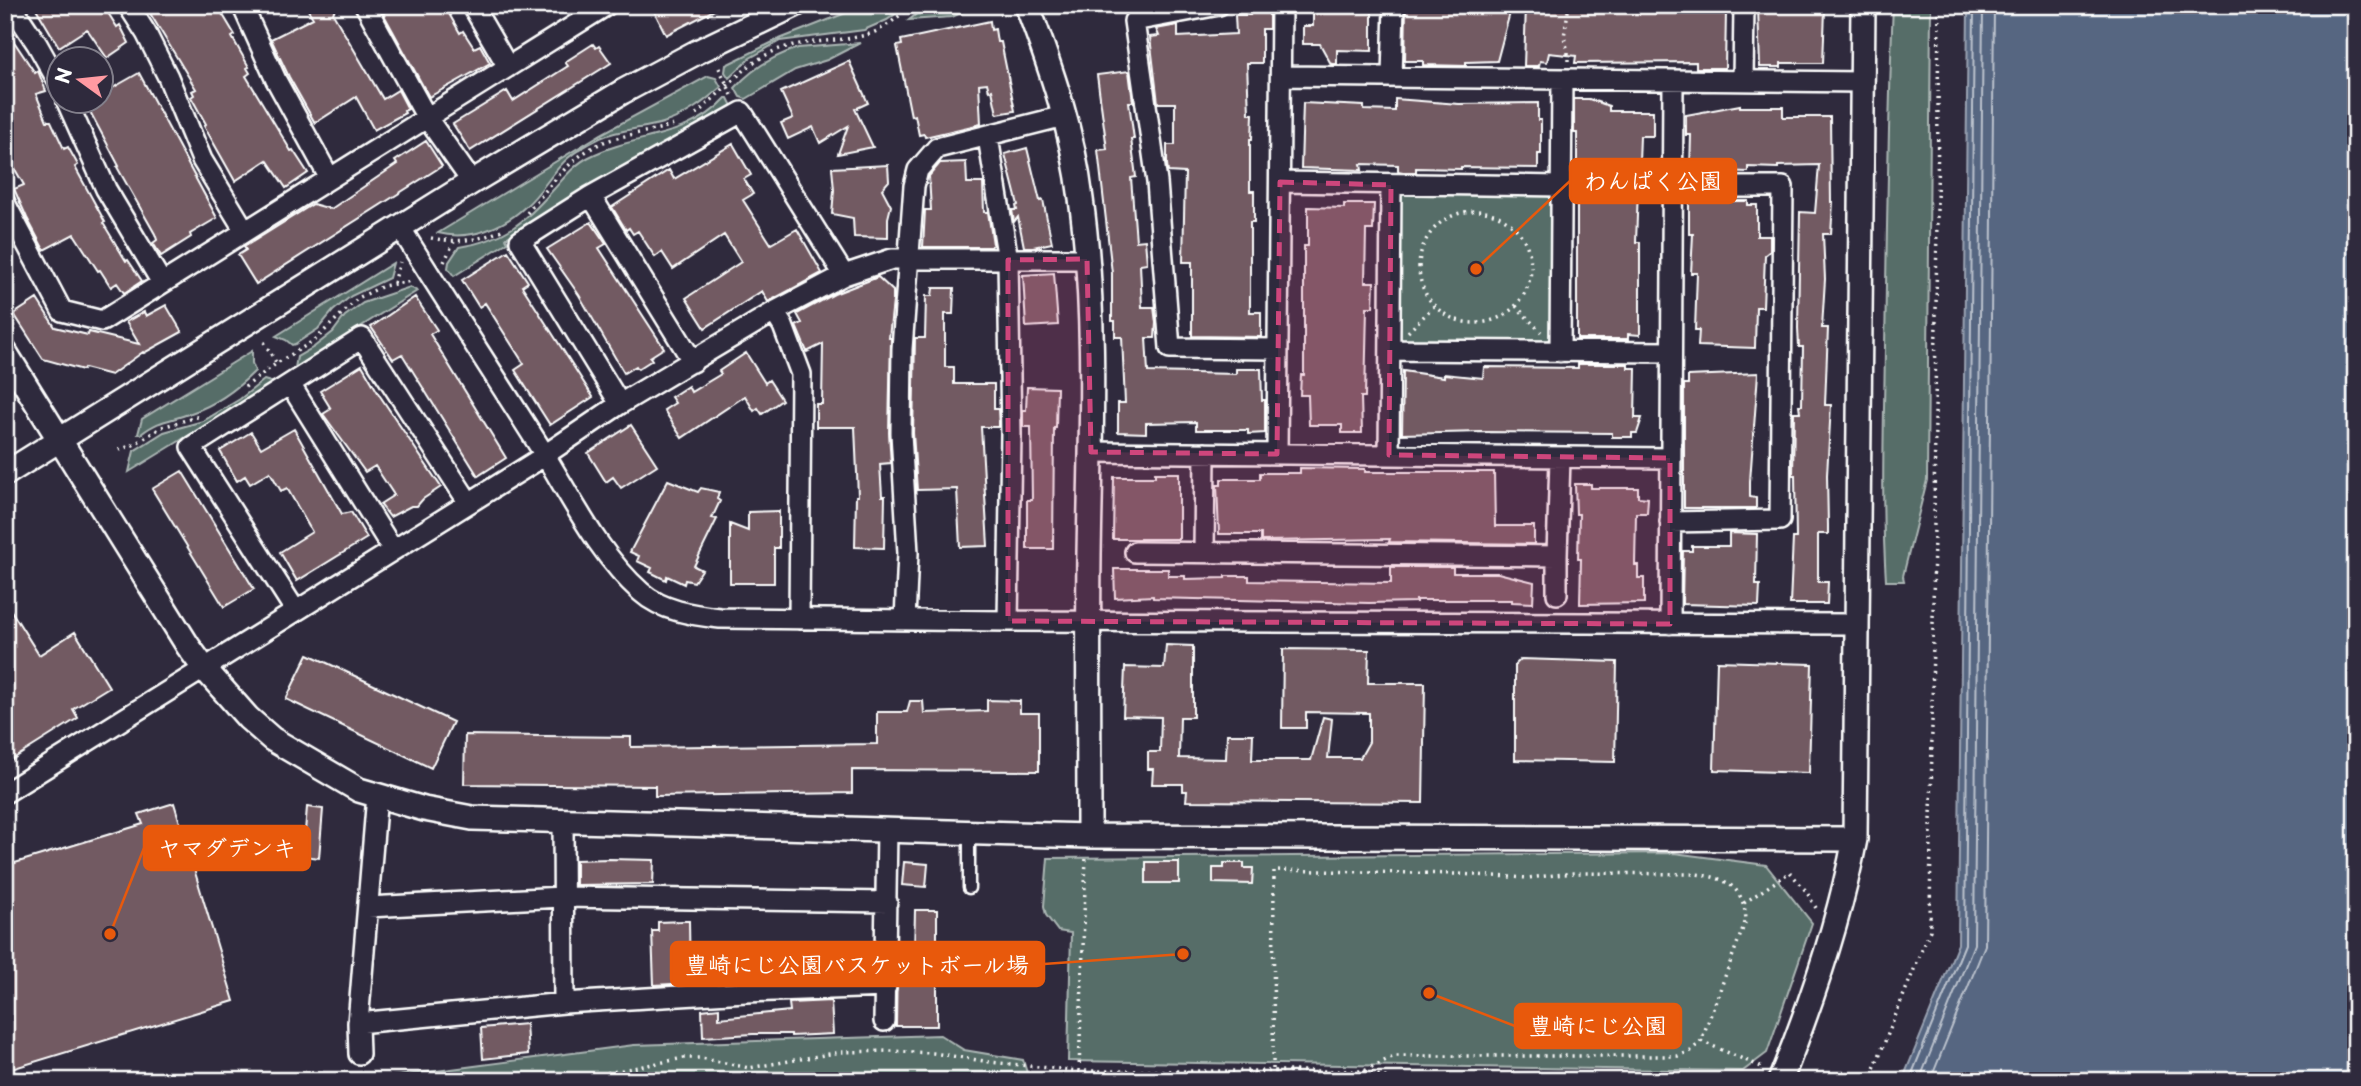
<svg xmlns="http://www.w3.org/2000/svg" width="2361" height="1086" font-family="'Playpen Sans','Klee One',sans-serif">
  <rect width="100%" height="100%" fill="#2f2a3d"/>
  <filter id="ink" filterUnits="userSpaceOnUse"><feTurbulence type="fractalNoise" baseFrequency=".0143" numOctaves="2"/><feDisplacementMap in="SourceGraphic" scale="14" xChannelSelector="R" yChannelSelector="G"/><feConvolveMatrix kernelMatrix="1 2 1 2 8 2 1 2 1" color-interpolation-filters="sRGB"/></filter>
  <g filter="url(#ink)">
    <path fill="#576d68" stroke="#abb6b4" stroke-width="2" d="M866,5H908L887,20L864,30L780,41L750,58L729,78L725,72L726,65L777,40Z
      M928,5H962L970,9L952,17L909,20Z
      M1893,5H1931L1927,480L1903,576L1904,581H1886C1881,503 1884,425 1885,347C1887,233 1888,119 1893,5Z
      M860,43L827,60L795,70L746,99L740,97L735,88C752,69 773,56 798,48Z
      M708,76L716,78L721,87C704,102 686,116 663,123C643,129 620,129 600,138C590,143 577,150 568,158C552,172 542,192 526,206C503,228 469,241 438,233L601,134Z
      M726,98H728L732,106L506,238L508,242L454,276L448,268L449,262L459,247C504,240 524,223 553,190C564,178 575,164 589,157C635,133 687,141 726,98Z
      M1406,193H1546L1552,200V337L1544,342L1404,341L1398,336L1400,202L1401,196Z
      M393,263L389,278L351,296L333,311L318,329L295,344L292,345L286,340L276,336Z
      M410,287L417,291L295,368L297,357L314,347L333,332L345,316L363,303Z
      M252,351V363L255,371C237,389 215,405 191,413C169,422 162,418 141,434H138L142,419Z
      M264,380L274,383L129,472L134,451L164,432L203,421L240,399Z
      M1674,853L1766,865L1812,923L1767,1053L1743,1071L1068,1061L1071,933L1058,931L1046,915L1044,906L1048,858Z
      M940,1035L964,1050L1023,1060L1027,1073L802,1081H360L634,1045Z"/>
    <path fill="#566681" stroke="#9aa3b3" stroke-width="2" d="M1968,5H2356V1081H1902L1958,944Z"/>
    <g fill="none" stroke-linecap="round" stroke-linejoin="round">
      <path stroke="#bbc2cd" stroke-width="2" d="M1909,1081L1965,944L1974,5
        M1919,1081L1974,944L1983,5
        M1930,1081L1985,945L1994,5"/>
    </g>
    <path fill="#725a62" stroke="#fff" stroke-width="2" d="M34,5H103L117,27L120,25L129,43L107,58L87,29L59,47Z
      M145,5H217L235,35L232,37L249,67L247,68L250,73L246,76L291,151L293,150L308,173L286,188L267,160L235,181L204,126L206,124L191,97L194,95L192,91L196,89Z
      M305,5H336L333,14L383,99L398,90L408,109L404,111L405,113L374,130L356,97L315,123L289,77L271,39L313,18Z
      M387,5H444L460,33L463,31L474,48L480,45L490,63L429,97L383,13L389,10Z
      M651,5H724L666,35Z
      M1313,5H1372V51L1337,50V64H1331L1320,44H1303V26H1313Z
      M1406,5H1512L1497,61L1466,62V66L1423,65V61H1405Z
      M1526,5H1720V10L1726,11L1725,68H1696V62L1575,63L1576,56L1549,53L1547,62L1540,61L1539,66H1524Z
      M1769,5H1788V9L1792,10H1825L1823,63H1781V67H1760L1758,8H1769Z
      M1265,8L1269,14V29H1262V63H1247L1249,114H1253L1252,139H1250V191H1254V222H1250V312H1261V337L1192,336V262H1183L1185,173L1168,172L1167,164V145H1175V103H1158L1150,37L1159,36L1156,29L1178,25V37L1236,34L1235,15H1250L1249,10Z
      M990,21L991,30L995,29L997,42H1001L1015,111L997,114L992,90L989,91L987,83L979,84L981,124L925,137L924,134L919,135L915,115L911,116L897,46L902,45L901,40Z
      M5,28L35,73L38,71L46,91L36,94L47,121H51L64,149L68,147L78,165L75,167L105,222L103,223L126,261L128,260L142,281L124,293L117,283L111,287L100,270L98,271L74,234L44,250L27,218L14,189L24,185L5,152Z
      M593,44L596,48L599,46L611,63L470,151L453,124L507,91L513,101L568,66L565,62Z
      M849,61L868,103L855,109L873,147L838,154L848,126L820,143L813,127L788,139L781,123L793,118L781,92Z
      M1129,71L1133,102H1129L1134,139H1131L1136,177L1131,178L1136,241L1145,240L1147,263L1140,264L1142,307H1154L1156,323L1155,338H1146L1148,372L1236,374V369H1261L1262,400H1265V433L1248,434V430H1196V422L1146,423V433L1118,432V403H1125L1122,337H1115V321H1112V273L1098,150L1107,149L1097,75Z
      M139,73L217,218L190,234L191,237L161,256L153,243L157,240L155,234L117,167L119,166L87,106L96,102H102V94Z
      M1395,99L1459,104L1538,103V120H1541V154H1538V168L1461,167V169L1416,168V172H1403L1398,171V165L1361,164L1362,170L1301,168L1303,103L1364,106V110L1395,111Z
      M1574,99H1589L1609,106V111H1653V136H1640L1636,242H1640V335L1628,334V339H1577V133H1574Z
      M1740,105V107H1783V117H1830L1831,202H1833L1831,234H1823L1825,279L1822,328H1828L1825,405H1831L1827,475L1828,525V534H1818V582H1828L1827,604H1790L1793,538H1796L1795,475H1793L1794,412H1800L1799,405H1802L1803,347H1799L1798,328L1800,212L1815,213L1819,165L1778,166V168L1748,167V172L1690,170L1691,135H1686V115Z
      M426,141L442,166L256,284L238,255L246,250L244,247L313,204L331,209L397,164L395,161Z
      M733,144L751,175L744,179L753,194L743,200L771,244L797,229L822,273L768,302L762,291L705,328L686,298L741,262L724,235L673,269L662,252L655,257L638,231L633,234L629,228L626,230L612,207L669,170L674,179Z
      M1027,148L1040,201L1043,200L1052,243L1033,247H1024L1018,217L1014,222L1012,210H1017L1016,206L1018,205L1005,154Z
      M966,162L967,183H983L984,212H988L993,244L991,247H923L925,210H931L929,176L940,163Z
      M888,165L889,181L882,189L891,206L888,218V238L854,237L853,218L832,214L834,190L832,168Z
      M1689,201H1748V205H1757V236H1770V251L1765,255L1763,307H1756L1755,348L1698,346L1699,330H1695L1697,273H1691L1693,234H1689Z
      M1344,204H1374L1373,230H1366L1365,282H1374L1373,307H1367L1365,397H1361L1362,433H1342V425H1309L1308,395H1300L1301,375H1304V246H1308V207L1344,208Z
      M591,222L606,244L599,248L664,348L650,357L652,360L638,369L636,366L624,373L579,295L547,249Z
      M508,251L528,282L522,286L593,397L550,425L515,370L524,364L485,303L479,307L462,280Z
      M1054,273L1058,325L1026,327L1023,275Z
      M878,277L893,291V301L889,338H891L889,433L891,463L880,464L882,496H885L884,548L855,547L856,496H858L855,427H816V404H822L823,344L807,352L796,326L802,323L797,314L834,294Z
      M933,288H954L953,314H945V367H954V384H994V409H998L999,427H981L988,546L960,547L957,489L917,490L913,433L915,338H925L926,296H932Z
      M415,297L437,330L430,334L506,458L478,476L402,354L393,359L371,327Z
      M37,299L55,327L88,335L89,332L139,344L126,322L144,312L146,316L166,305L182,332L144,353L143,352L111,375L84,368L83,370L43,359L14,314Z
      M746,353L765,383L769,380L782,400L762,414L758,408L754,411L745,396L682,438L664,410L675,403L671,397L688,386L691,392L721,374L719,371Z
      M1578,364H1628V368H1636L1635,418H1642L1637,433H1632V437H1612V433L1482,432L1402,434L1403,371L1444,377V374L1483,378L1484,367L1578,368Z
      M362,365L380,396L441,487L423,499L417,506H411L390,517L380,504L394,495L375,466L365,472L323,414L331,409L320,391Z
      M1758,373L1750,481V497L1756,498V508H1684V384H1688V376Z
      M1027,387L1057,388L1056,428H1054L1053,549H1027V500H1032L1031,427H1023V410H1026Z
      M631,425L657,465L621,488L613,477L606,482L588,453Z
      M294,429L342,514L351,512L367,538L297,581L280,552L312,532L287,488L281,491L270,472L250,484L245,476L237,481L220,451L251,432L261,448Z
      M1300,468L1365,469V472H1494L1495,526H1534V544L1389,542L1390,539L1261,541V534H1219L1217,485H1221V479H1260V473H1300Z
      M182,471L254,589L224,607L152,489Z
      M1155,473H1179V539H1113L1114,477H1155Z
      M668,480L698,492L701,488L719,492L717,499L720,501L712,518L717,519L694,566L702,570L694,582L685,580L684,584L667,576L666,580L650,572L652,568L637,561L639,556L630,552Z
      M1575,484H1591V488H1638V497L1648,498L1647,513H1636L1635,565H1638V578H1644V603L1580,604L1581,559H1578L1579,514H1576Z
      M779,511V548H774V583H730V524L748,531V512Z
      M1729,533L1757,534L1756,585H1760L1759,606L1682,604L1683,551H1692V546H1729Z
      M1391,567H1453V573H1498L1534,582L1533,603L1512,602V600H1416V602L1369,603L1153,598V596L1115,598L1114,569H1168V576H1185V579L1225,578V576H1249V581L1391,583Z
      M5,601L39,655L75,632L109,687L73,709L78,718L5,764Z
      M1166,645L1193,646V717H1180L1179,758L1226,759L1227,734H1253L1252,760H1311L1323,717L1332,719L1328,758H1360L1369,742V713L1306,712V728H1282L1283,649L1369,650L1368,683H1425L1423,803L1186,801L1187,791H1183V784H1152L1153,769H1148V752H1160L1161,717L1123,716L1125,667L1164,668Z
      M308,654L453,722L431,768L286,699Z
      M1521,659L1617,662L1615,762L1515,760V665Z
      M1717,661L1812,664L1809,773L1714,770Z
      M987,700L1020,701V713H1039V771L852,770V793L655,796V786L464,784L465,735L631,737V747L877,744V712H907L910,701H923L924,713L987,711Z
      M174,803L234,1001L5,1071V866L143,824L139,814Z
      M307,807L323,809L319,858L303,856Z
      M609,859L654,860L653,884L576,885V860Z
      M904,862L928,864L926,887L902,885Z
      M1146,862H1179V883H1146Z
      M1224,863H1244V868H1253L1252,884L1213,883V868H1224Z
      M915,910H937V1026H896L897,955H914Z
      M685,921H689L690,983L654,985L652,931H658V922Z
      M831,1001L833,1034L791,1036V1034H753L703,1037L702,1010L719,1008V1018L790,1011L789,1003Z
      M526,1024L528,1054L483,1059L481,1028Z"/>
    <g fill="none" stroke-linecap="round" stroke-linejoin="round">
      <g stroke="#fff" stroke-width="15">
        <path id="service" d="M969,833V888"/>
      </g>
      <g stroke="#fff" stroke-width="24">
        <path id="minor" d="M11,5L37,44L60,85
          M128,5L146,33L168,77L202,160L245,231
          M242,5L276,80L329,177
          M365,5L427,118L472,182
          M472,5L508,67
          M1219,5L1134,21L1157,182L1170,348L1278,349
          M1282,76L1862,82
          M1392,77L1394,5
          M1743,81L1744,5
          M67,102L106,189L162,283
          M988,137L1008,260L1011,434L1008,621
          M1280,182L1560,186
          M591,196L693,362
          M5,203L62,311L102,321L607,5
          M400,227C447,303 496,377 543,452C572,499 599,555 641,592C662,611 693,615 720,618L1008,621L1857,624
          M774,312L783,326L801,374L799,619
          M1390,350L1671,352
          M1560,352L1562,79
          M290,384L393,550
          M620,404L520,241L591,196L742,112L844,275
          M1091,452L1670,458
          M1277,454L1281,5
          M1389,455L1391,185
          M1670,522L1780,520L1783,187H1673
          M1135,552L1557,556L1560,458
          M1204,552L1205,453
          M1557,594V556
          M295,610L191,447L362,338L469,503
          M905,620L908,553L901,433L902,349L914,186L918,170L937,148L1064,116
          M1670,624L1673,81
          M5,793L533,463L620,404L774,312L844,275L892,259H1087
          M563,821L564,1003
          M368,907L562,897L887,902
          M884,1021L887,830
          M358,1023L564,1003L746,992L886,987
          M359,1054L358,1023L377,795"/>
      </g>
      <g stroke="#fff" stroke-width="28">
        <path id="tertiary" d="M1027,5C1051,68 1073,132 1081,199C1097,316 1091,436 1089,554C1088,648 1089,742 1089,836
          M5,352L188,646L204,668L248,718L272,739L359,790L424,809L472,818L1089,836L1855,839
          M5,474L472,182L622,92L697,52L795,5
          M1780,1081C1812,1002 1839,923 1855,839L1863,5"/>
      </g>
      <path stroke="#fff" stroke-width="3.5" stroke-dasharray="2 5" stroke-linecap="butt" d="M1568,61V51L1564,37L1569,5
        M719,68L732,95
        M696,114C718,96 742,68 766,55C797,38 832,44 866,35C890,28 896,15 916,5
        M1419 267a56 56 0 1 1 112 0a56 56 0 1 1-112 0Z
        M527,213C552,184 574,150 613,139C634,133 656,131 677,124
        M431,238C455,243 481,241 503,229
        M444,262L454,242
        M394,283L400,262
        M1516,306L1541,332
        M1408,332L1434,306
        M264,342L277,364
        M245,387L277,363L315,340L358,298L383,286L412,281
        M119,450L133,445L162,427L200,416
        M1744,903L1790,872L1806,891L1816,908
        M1701,1041L1764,1068
        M1079,1071L1086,856
        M1364,1071L1395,1080L1752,1081
        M566,1081L684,1058H701L749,1068L841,1052L890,1051L933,1053L990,1062L1079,1071H1364L1394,1056H1678L1691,1051L1701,1041L1746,920C1744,887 1727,878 1696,874L1573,873L1528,878L1458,874L1274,870L1273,1072
        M1869,1081L1930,930L1939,5"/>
      <use href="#service" stroke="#2f2a3d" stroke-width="10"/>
      <use href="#minor" stroke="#2f2a3d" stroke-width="19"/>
      <use href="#tertiary" stroke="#2f2a3d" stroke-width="23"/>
    </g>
  </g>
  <path fill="#ce467c" fill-opacity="0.2" stroke="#ce467c" stroke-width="5" stroke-dasharray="14 9" stroke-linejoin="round" d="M1280,182L1391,185L1389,455L1670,458V624L1008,621V260L1087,259L1091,452L1277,454Z"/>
  <path fill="none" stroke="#e8590c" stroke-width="2.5" d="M1476 269L1570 181M110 934L144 848M1183 954L1044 964M1429 993L1515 1026"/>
  <g fill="#e8590c" stroke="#2f2a3d" stroke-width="2.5">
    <circle cx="1476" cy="269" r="7"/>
    <circle cx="110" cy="934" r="7"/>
    <circle cx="1183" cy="954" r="7"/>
    <circle cx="1429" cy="993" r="7"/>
  </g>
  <g fill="#e8590c" stroke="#e8590c" stroke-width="2.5">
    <rect x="1570" y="159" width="166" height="44" rx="7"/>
    <rect x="144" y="826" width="166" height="44" rx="7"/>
    <rect x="671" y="942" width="373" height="44" rx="7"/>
    <rect x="1515" y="1004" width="166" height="44" rx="7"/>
  </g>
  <g font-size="23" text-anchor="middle" font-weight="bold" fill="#fff">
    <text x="1653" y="189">わんぱく公園</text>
    <text x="227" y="856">ヤマダデンキ</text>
    <text x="857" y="973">豊崎にじ公園バスケットボール場</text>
    <text x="1598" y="1034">豊崎にじ公園</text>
  </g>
  <rect width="2361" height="1086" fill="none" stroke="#2f2a3d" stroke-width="28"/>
  <rect x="14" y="14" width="2333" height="1058" fill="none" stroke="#fff" stroke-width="2.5" filter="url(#ink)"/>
  <g transform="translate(80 80) rotate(285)"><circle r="33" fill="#2f2a3d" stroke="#827f8b" stroke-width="2"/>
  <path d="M0-5L12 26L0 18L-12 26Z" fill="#ff9aa2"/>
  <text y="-10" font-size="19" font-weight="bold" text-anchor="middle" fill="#ffffff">N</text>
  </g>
</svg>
